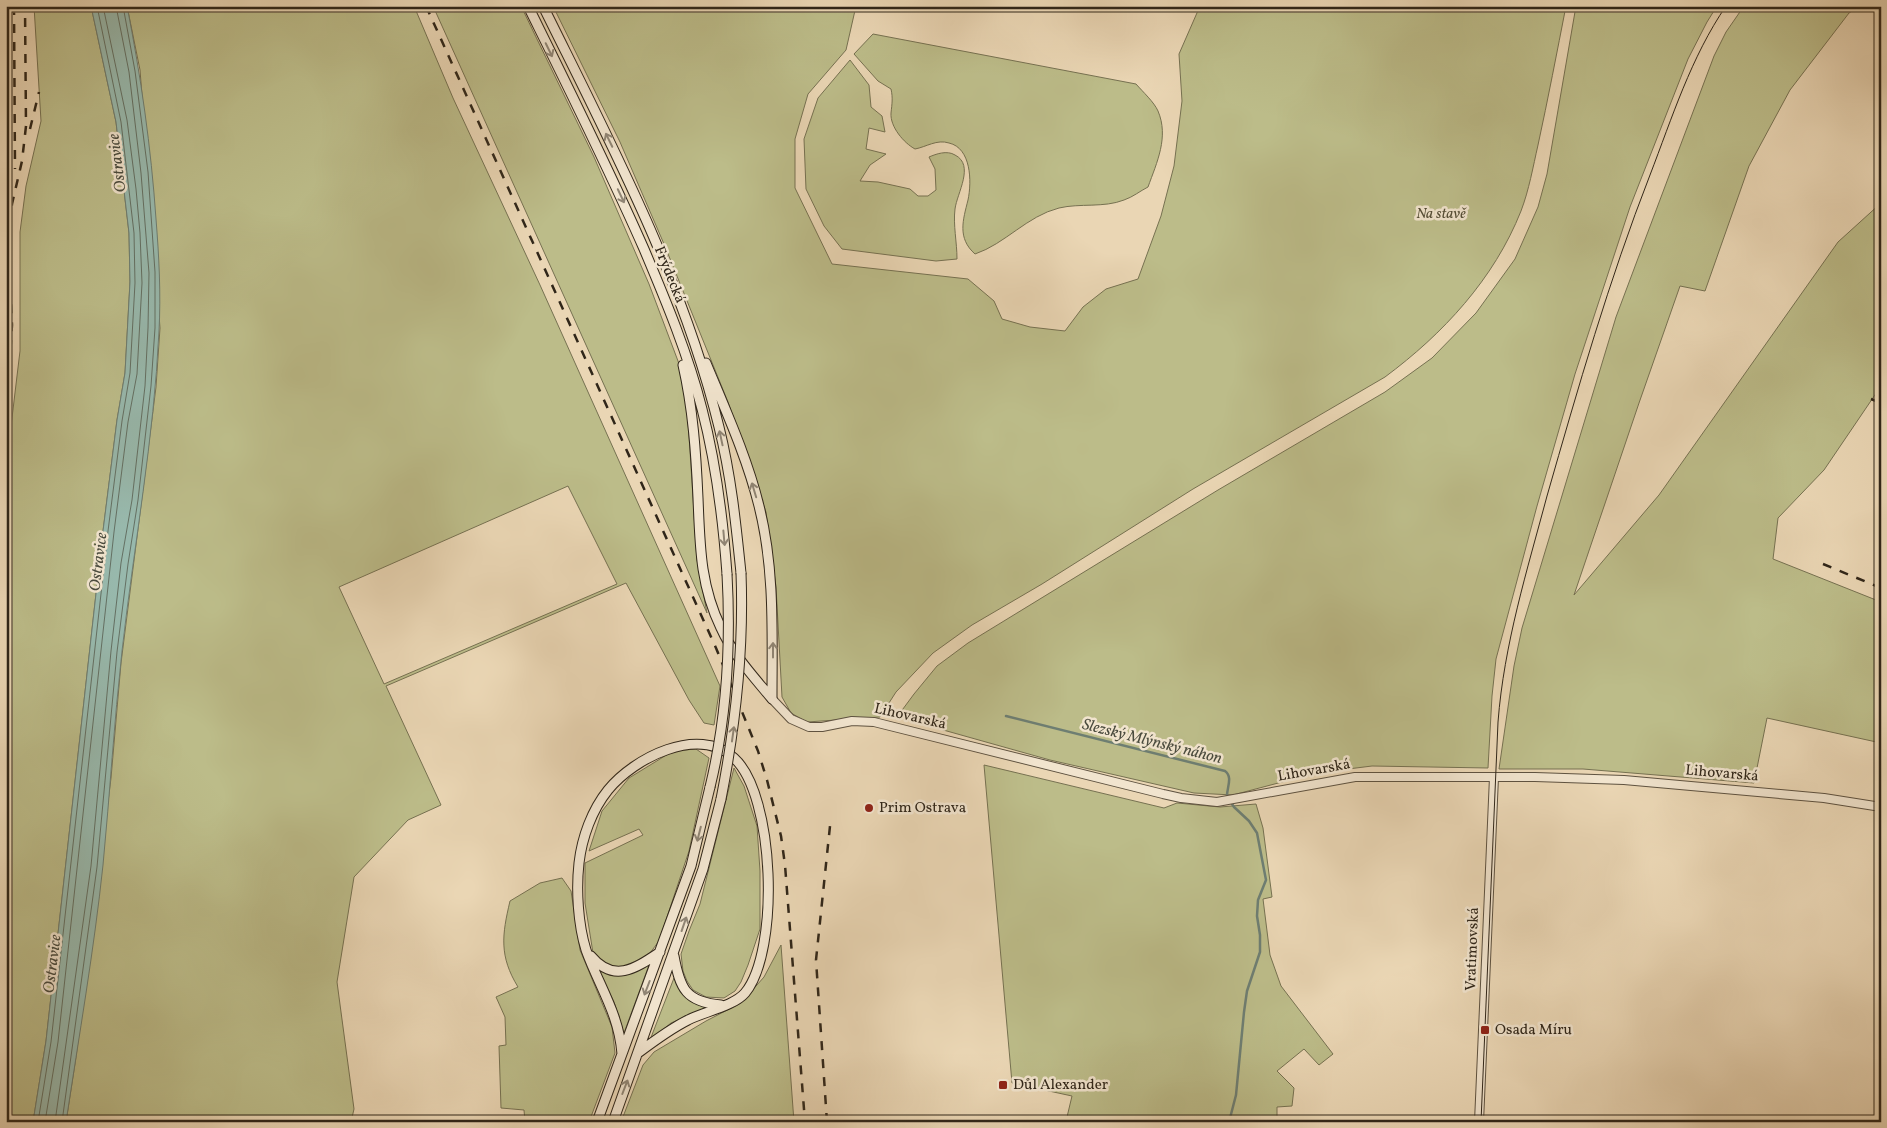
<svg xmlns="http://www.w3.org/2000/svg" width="1887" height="1128" font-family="Vollkorn,serif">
  <rect width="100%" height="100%" fill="#ead6b4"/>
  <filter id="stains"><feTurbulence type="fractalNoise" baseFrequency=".004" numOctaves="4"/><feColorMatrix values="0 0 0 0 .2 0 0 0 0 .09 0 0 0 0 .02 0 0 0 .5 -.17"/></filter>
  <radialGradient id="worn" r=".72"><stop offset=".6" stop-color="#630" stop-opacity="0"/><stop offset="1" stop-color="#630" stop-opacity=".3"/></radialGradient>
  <path fill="#bcbc89" stroke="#767151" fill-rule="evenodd" d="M34,6H91L116,122L129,233L130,282L125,373L117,420L103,531L46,1041L33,1122H6V468L20,351V232L26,186L41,121Z
    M127,6H414L453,98L540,285L720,686L714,725L704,723L689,700L626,583L386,686L441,805L408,820L354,877L337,982L354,1109L351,1122H66L76,1057L111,778L121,663L156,387L160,328L140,70ZM568,486L617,584L384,684L339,587Z
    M433,6H521L594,157L649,284L678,361L686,389L697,560L707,613Z
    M553,6H856L846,50L808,94L795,139V188L832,264L968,279L994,301L1002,319L1030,327L1065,331L1083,307L1106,289L1138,279L1161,216L1174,166L1182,101L1179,54L1200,6H1566C1557,52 1548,99 1538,145C1533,167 1529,190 1521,211C1494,279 1443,334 1385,377L1193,489L1042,584L972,625L933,653L896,692L880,717L807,722L791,713L782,697L776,587L766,512L728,402L664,244L620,142Z
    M1576,6H1717L1707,22L1688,59L1630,207L1575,374L1537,506L1496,659L1492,696L1488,768L1372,766L1316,773L1233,795L1194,793L1050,760L897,717L914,694L937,666L968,643L1218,490L1385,392L1432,358L1476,313L1515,259L1538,207L1547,174Z
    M1744,6H1860L1849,13L1790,90L1749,166L1705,291L1680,286L1639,403L1574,595L1659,495L1838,242L1881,203V386L1824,470L1778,518L1773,559L1881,602V743L1767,718L1754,783L1583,769H1499L1514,666L1522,628L1616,317L1714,56L1726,32Z
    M873,34L1136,84C1143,92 1154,102 1158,111C1169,137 1157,162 1148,187C1140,191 1133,197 1124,200C1104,208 1080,203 1059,208C1027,216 1005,244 975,254C957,238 963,220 968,200C972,181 971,148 949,143C937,139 926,147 915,149C904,143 890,127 891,113C892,104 893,98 891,89L878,81L854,54Z
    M850,60L869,85L871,107L882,116L885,132L869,128L866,149L886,154L870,165L860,181L878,182L910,189L918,196H928L936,190L935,169L929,157C936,154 947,150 955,155C975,165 957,193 955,209C953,225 957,242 957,259L936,261L842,249L824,226L806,189L804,139L818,98Z
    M696,749L709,758L689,851L659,941L647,957L625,967H613L604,963L593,953L585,903V863L643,835L639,829L589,851L602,811L629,778L673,751Z
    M984,765L1164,808L1177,803L1220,807L1256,804L1263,828L1272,897L1263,899L1270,955L1281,986L1333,1054L1319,1065L1304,1049L1277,1071L1294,1088L1292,1106L1277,1107V1122H1070L1072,1118L1067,1117L1072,1096L1012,1083Z
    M734,768L744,786L757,826L760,871V929L748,965L741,982L735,991L724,998L706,997L693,990L687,981L683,971L681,954L689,931L700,904Z
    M562,878L571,891L580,950L612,1027L615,1053L589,1122H525L524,1110L501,1108L499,1046L506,1045L505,1017L496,997L518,987C499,956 502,935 510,901L540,883Z
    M781,945L794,1122H621L643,1065L654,1052L706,1021L741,1003L764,977Z
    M649,965L624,1033L614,1002L597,968L611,975H626Z
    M674,978C683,997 688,1003 708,1007L671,1023L650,1040Z"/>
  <path fill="#98b9ad" stroke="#6e7e72" d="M91,6H127C141,77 151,147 156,219C159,256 161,294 159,331C154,439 134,544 122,651C114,722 110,793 103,865C94,950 79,1036 66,1122H33L46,1041L103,531L117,420L125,373L130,282L129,233L116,122Z"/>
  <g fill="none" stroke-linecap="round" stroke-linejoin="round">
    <path stroke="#647063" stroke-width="1" d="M38,1122L51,1042L108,531L122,421L130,373L135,283L134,233L121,122L97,6
      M45,1122L58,1042L114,532L128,422L137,374L142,283L140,233L136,189L127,120L103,6
      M55,1122L91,866L111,651L121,563L132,500L145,386L148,328L149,273L141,173L129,72L116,6
      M62,1122L97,867L117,652L128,564L138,500L151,386L155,328V272L148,172L135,71L123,6"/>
    <path stroke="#6e7e72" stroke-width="2.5" d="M1006,716L1225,771C1233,777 1227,787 1227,796L1234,807L1249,821L1257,833L1266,880L1258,900L1257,916L1260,935V952L1247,991L1244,1012L1236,1095L1229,1122"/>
    <g stroke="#5e5240" stroke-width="10">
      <path id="tertiary" d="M772,699L791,719L809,727H822L852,721L874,722L1163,794L1181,798L1217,802L1355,777H1535L1624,780L1824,798L1881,807
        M1479,1122L1494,777"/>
    </g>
    <g stroke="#302619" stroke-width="11">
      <path id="secondary" d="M528,6C568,87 608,167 644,249C666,301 688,354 702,409C716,463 723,519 727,574
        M543,6C610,142 683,279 719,427C731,475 736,524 741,573
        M706,363C725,409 747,457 759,506C775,569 772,635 772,699
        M683,365C693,409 696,453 698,498C700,545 700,585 721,628C733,655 754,677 772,699
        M591,956C614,984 636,968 660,952
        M674,956C680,989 686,1002 721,1005
        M622,1054C619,1014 599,986 586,950C578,924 576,890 579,863C582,837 592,810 608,790C634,758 698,725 734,758C775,795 780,951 745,993C734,1006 703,1012 688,1020C670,1029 654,1041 638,1053
        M597,1122L691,866L710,787
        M613,1122L703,869L721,799"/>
    </g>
    <use href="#tertiary" stroke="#f1e4ce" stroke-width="8"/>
    <use href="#secondary" stroke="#f1e4ce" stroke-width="9"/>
    <path stroke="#302619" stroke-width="1" d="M1481,1122L1498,722C1504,644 1527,571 1547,496C1578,388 1609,280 1650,175C1672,118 1691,57 1726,6"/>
    <path stroke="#302619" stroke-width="2.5" stroke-dasharray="9 9" stroke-linecap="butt" d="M14,6L15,169
      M426,6L716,648L758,751L767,780L781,836L785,865L805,1122
      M30,129L39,92
      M1871,399L1881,403
      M6,421L12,325L8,238L12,204L22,161L26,126L25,6
      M1823,564L1881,588
      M827,1122L816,960L830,826"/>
    <g stroke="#302619" stroke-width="11" stroke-linecap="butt">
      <path id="secondary-bridge" d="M710,787C727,717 731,646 727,574
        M721,799C736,723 744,649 741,573"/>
    </g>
    <use href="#secondary-bridge" stroke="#f1e4ce" stroke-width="9"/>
  </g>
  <defs><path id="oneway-shaft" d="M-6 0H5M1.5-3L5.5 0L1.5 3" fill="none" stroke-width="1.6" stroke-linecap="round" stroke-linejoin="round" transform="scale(1.25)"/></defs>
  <g stroke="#908574">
    <use href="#oneway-shaft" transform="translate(549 50) rotate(64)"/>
    <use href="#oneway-shaft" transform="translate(609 140) rotate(-116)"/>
    <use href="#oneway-shaft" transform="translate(621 196) rotate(65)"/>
    <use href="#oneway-shaft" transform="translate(721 438) rotate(-102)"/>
    <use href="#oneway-shaft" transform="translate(754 490) rotate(-107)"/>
    <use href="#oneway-shaft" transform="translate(724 538) rotate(85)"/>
    <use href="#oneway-shaft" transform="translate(773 650) rotate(-90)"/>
    <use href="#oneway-shaft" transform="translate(733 734) rotate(-82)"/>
    <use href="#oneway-shaft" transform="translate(699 834) rotate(104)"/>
    <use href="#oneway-shaft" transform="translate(684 924) rotate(-71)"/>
    <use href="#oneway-shaft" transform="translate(647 988) rotate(111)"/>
    <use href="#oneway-shaft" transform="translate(625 1087) rotate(-69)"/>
  </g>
  <g fill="#8f2418" stroke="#f1e4ce" stroke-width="2">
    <circle cx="869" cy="808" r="5"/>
    <rect x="1480" y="1025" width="10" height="10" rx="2.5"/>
    <rect x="998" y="1080" width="10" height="10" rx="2.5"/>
  </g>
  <g text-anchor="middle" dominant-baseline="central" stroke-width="5" stroke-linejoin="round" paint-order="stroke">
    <g font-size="15" font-style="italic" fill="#534c35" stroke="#f1e4ce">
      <text x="1441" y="214">Na stavě</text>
    </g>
    <g font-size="15" fill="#302619" stroke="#f1e4ce">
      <text transform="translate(669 275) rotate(68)">Frýdecká</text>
      <text transform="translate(910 717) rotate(13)">Lihovarská</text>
      <text transform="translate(1314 771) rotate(-10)">Lihovarská</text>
      <text transform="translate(1722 774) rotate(5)">Lihovarská</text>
      <text transform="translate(1473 949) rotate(-88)">Vratimovská</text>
    </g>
    <g font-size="15" fill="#302619" stroke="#f1e4ce" text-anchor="start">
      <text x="879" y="808">Prim Ostrava</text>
      <text x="1495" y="1030">Osada Míru</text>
      <text x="1013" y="1085">Důl Alexander</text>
    </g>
    <g font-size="16" font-style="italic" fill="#4a4b3e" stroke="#f1e4ce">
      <text transform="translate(118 163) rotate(-97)">Ostravice</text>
      <text transform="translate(99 562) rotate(-83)">Ostravice</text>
      <text transform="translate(1152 742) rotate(14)">Slezský Mlýnský náhon</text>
      <text transform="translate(53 964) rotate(-83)">Ostravice</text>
    </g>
  </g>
  <rect width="1887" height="1128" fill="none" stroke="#ead6b4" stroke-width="25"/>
  <rect x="8" y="8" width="1872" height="1113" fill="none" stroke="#302619" stroke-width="2.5"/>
  <rect x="12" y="12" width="1862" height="1103" fill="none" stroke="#302619"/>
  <rect width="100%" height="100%" filter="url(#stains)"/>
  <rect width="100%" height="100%" fill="url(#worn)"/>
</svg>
